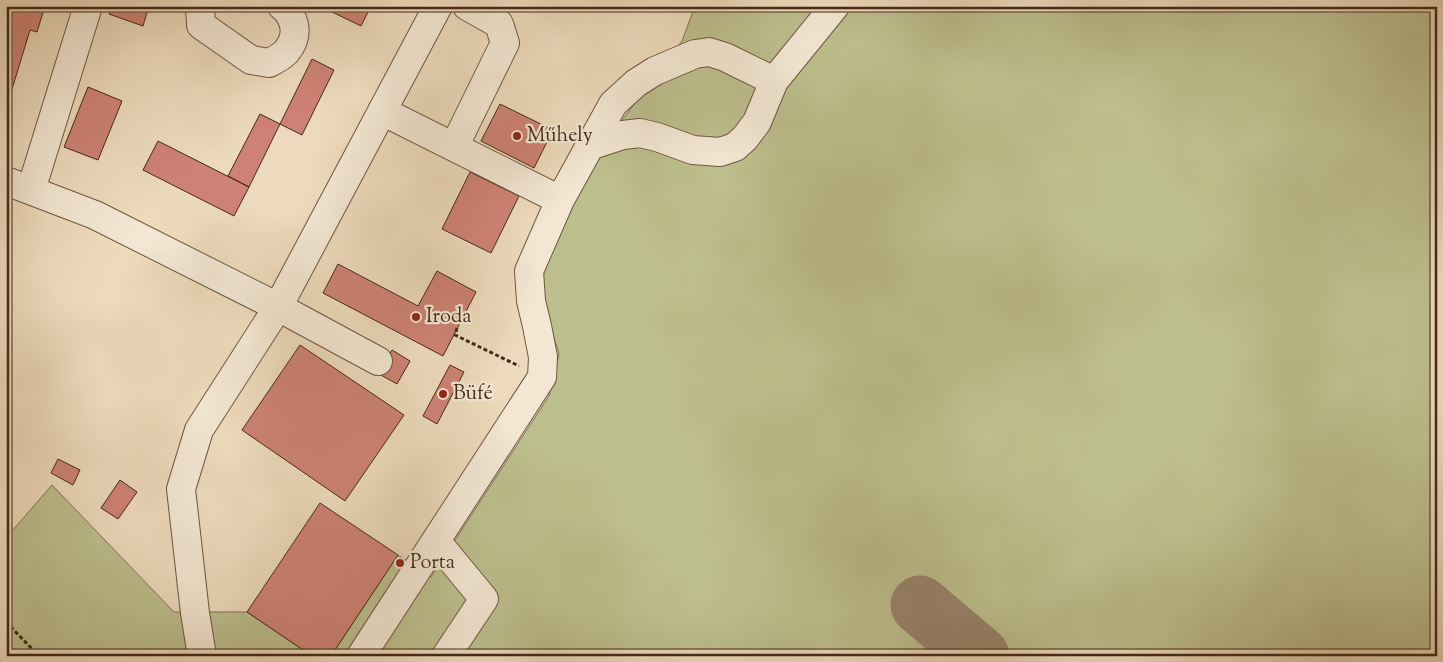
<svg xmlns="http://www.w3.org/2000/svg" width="1443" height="662" font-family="'Sorts Mill Goudy',serif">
  <rect width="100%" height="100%" fill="#eddabc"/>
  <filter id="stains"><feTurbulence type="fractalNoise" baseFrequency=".004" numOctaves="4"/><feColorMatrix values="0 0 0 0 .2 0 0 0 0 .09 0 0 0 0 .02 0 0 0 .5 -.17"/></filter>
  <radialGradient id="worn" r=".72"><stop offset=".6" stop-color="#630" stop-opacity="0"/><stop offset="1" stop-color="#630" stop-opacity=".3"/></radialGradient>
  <path fill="#bdbe8d" stroke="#807453" d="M695,6H1437V656H331L398,555L431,577L549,396L559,354L540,291L541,267L591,161L682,41Z
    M52,485L174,612H247L312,656H6V538Z"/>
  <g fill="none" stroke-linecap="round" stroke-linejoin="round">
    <path stroke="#98826a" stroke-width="59" d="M920,605L980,656"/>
  </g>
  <path fill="#ce8275" stroke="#432919" d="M6,6H45L37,32L30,30L6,109Z
    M112,6H149L143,26L109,14Z
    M325,6H371L361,26L324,8Z
    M312,59L334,70L302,135L280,124Z
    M88,87L122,101L98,160L64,147Z
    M500,104L553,130L534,168L481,141Z
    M260,114L280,124L249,187L228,176Z
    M158,141L249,187L234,216L143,170Z
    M470,172L519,196L491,253L442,229Z
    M338,264L418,306L437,271L476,292L443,356L323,293Z
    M300,345L404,415L345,501L242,430Z
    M392,350L410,361L397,384L379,374Z
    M450,365L464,372L437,424L423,416Z
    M58,459L80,470L73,485L51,473Z
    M120,480L137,492L118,519L101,508Z
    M320,503L398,555L331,656H312L247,612Z
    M400,557L406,561L401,569L395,565Z"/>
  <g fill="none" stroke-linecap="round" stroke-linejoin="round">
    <g stroke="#6e5542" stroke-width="30">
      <path id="minor" d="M200,6L201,25L251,60L269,63C275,60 282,56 286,52C299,37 297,19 282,6
        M382,111L560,200
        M589,146L623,135L640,133L657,137L693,150L720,152L735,147L745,138L757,122L774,81L835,6
        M454,147L505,43L499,24L467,6
        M6,181L95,215L278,307L378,361
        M31,190L88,6
        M436,541L484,599L446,656
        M202,656L195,613L181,489L199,430L278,307L438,6
        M361,656L542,377L543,357L537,326L531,301L529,271L560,200L613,104L636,83L655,71L695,54L709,52L725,57L774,81"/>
    </g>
    <path stroke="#432919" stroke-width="3" stroke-dasharray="4 2.5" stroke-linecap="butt" d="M457,328L455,335L519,366
      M6,622L39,656"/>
    <use href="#minor" stroke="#f3e7d3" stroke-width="28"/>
  </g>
  <g fill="#8f2418" stroke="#f3e7d3" stroke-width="2">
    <circle cx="517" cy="136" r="5"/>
    <circle cx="416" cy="317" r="5"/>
    <circle cx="443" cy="394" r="5"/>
    <circle cx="400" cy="563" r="5"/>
  </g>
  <g text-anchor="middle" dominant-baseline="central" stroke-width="4.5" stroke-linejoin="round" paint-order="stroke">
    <g font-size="20" fill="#432919" stroke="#f3e7d3" text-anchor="start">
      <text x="527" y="136">Műhely</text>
      <text x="426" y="317">Iroda</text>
      <text x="453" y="394">Büfé</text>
      <text x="410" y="563">Porta</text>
    </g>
  </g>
  <rect width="1443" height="662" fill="none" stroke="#eddabc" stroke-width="25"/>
  <rect x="8" y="8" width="1428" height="647" fill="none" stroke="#432919" stroke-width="2.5"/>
  <rect x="12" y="12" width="1418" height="637" fill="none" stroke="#432919"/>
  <rect width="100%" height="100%" filter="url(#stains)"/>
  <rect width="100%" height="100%" fill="url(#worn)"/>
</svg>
